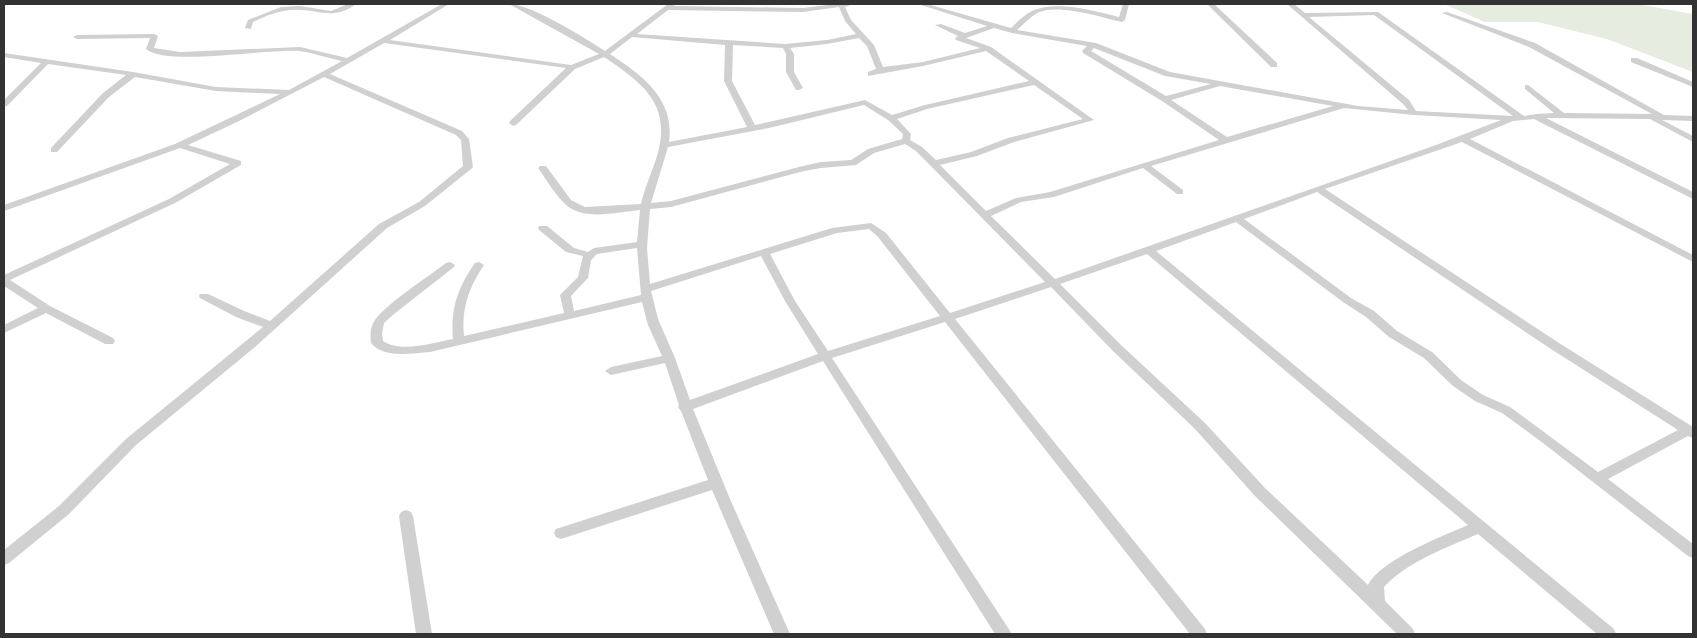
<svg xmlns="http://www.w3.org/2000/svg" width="1697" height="638" font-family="Barlow,sans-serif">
  <rect width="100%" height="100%" fill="#fff"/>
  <path fill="#e6ecdf" d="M1444,4H1637L1693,14V72L1607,39L1538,22H1485Z"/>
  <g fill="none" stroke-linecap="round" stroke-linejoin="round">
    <path fill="#d0d0d0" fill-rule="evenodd" d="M348,4H356C332,22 318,8 291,10C278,11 265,16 253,22L251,29L245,28L248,20L281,7L300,6L331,11Z
      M442,4H449L390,40L571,65L599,54L509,4C531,4 585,38 605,51L668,4H675L674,6L803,8L836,4H853L845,7L851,20L874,45L883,67L923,62L980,48L956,40L955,38L958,36L935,25L941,24L965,33L987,26L918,4H927L1011,28C1017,22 1024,15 1032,11C1057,0 1094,11 1119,17L1123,4H1129L1125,20L1122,22C1100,17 1061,4 1039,12C1031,16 1024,24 1017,30L1096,43L1170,72L1358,106L1408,110L1403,104L1287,4H1294L1305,13L1378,12L1524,116L1536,114L1554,113L1525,89V85H1528L1564,113L1652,114L1529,47L1442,13L1447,12L1535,43L1664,115L1693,116V121L1662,120L1693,136V142L1650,119L1546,118L1693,192V199L1534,119L1513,121L1470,139L1693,255V262L1462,142L1325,189L1559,343L1693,427V438L1688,436L1608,479L1693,544V558L1688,556L1543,443L1502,413L1475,401L1453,386L1424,358L1389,337L1366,317L1343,302L1236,222L1156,251L1614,629L1616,634H1597L1478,534C1446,548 1408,561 1384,587L1385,601L1413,629L1415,634H1397L1255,496L1195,429L1113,351L1051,287L955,319L1205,629L1207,634H1190L945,322L832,358L1012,634H995L823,361L693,409L730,499L790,634H774L712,490L561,539L556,537L554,533L556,529L708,480L681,411L678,407L679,405L665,363L611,375L605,371L611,367L662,356L648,325L642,302L430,352C412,353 384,359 371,343C370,335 370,327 375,320C387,303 428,277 446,263L450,262L455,265L454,267L394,314L384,323L382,333L383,341C401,353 433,343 453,339C450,309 458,287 475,263L479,262L484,265C469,287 461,309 464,336L564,313L560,295L578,277L583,256L566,252L539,230L538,228L539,226H547L574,248L588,252L594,248L637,242L640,210C617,212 582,222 564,203C554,193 546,179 538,168L540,166H546L571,200L585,207L641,204C645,187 652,172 657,156C672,105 644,84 604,57L575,69L516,125L513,126L509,123L510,121L566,68L384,43L330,74L462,131L469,139L473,167L471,169L425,206L387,228L255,347L136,445L69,514L9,563L4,565V550L59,506L126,439L263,327L236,317L200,298L199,296L200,294H208L244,311L270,321L379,224L419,202L463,166L461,140L456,135L324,77L237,122L188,145L241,161V165L175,203L10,280L50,306L113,338L115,341L113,344H105L46,313L4,333V325L38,308L4,286V275L169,199L230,164L180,148L7,210L4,211V205L175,144L280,94L216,91L135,77L109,97L57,152H51V148L103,93L126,75L48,64L7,106H4V100L41,63L4,57V53L133,72L216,87L289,90L342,61C328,58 314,53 300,51C268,48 167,67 146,49L150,38L77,39L73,37L77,35L154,34L158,36L154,48L180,52L300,47L347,58ZM839,7L845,21L856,34L827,40L785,44L637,34L668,10L803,12ZM1374,15L1513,116L1416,111L1409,100L1309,17ZM994,28L1012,33L1087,46L1082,51L1083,53L1162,101L1219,140L1050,192L1016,198L986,211L940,165L977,156L1014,142L1094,120L991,47L966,38ZM632,37L725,45L724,81L747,127L669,142C675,99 642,75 610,54ZM859,38L867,46L876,69L868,72V76L923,66L986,51L1029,81L925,105L892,115L865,100L755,125L732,81L733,45L783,48L786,54V72L796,90H799L803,88L794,72V54L790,48L827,44ZM1094,48L1165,76L1211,84L1166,96L1091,51ZM1034,85L1083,119L1008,138L971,152L936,160L922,147L910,140L911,134L897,119L927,109ZM1220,86L1333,106L1227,137L1171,100ZM864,105L888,120L903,134L902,139L868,149L851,160L821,162L803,166L671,201L651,203L668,147L769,128ZM1344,108L1414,115L1501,120L1436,145L1055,279L991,216L1021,202L1054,197L1143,168L1177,194H1183V190L1151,166ZM905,144L916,151L1045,282L950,313L886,233L871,223L832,228L650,284L647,248L650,209L671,207L804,171L821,168L856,165L874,153ZM1317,192L1551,349L1678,430L1598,472L1510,407L1483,395L1461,380L1432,352L1397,331L1374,311L1351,298L1244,219ZM869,229L878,237L940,316L828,351L795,301L770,254L837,233ZM637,248L641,295L574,311L571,296L588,278L591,260L597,254ZM1147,254L1468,525C1443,536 1380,560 1368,585L1265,488L1205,423L1121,345L1060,284ZM761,256L785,301L818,354L690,400L675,358L658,319L651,291Z
      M1207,4H1214L1277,63V67H1271Z
      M1631,58H1637L1693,82V87L1631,62Z
      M406,510L411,512L413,516L432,634H416L399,516L401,512Z"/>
  </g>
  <rect width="1697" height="638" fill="none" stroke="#333333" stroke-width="10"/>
</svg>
